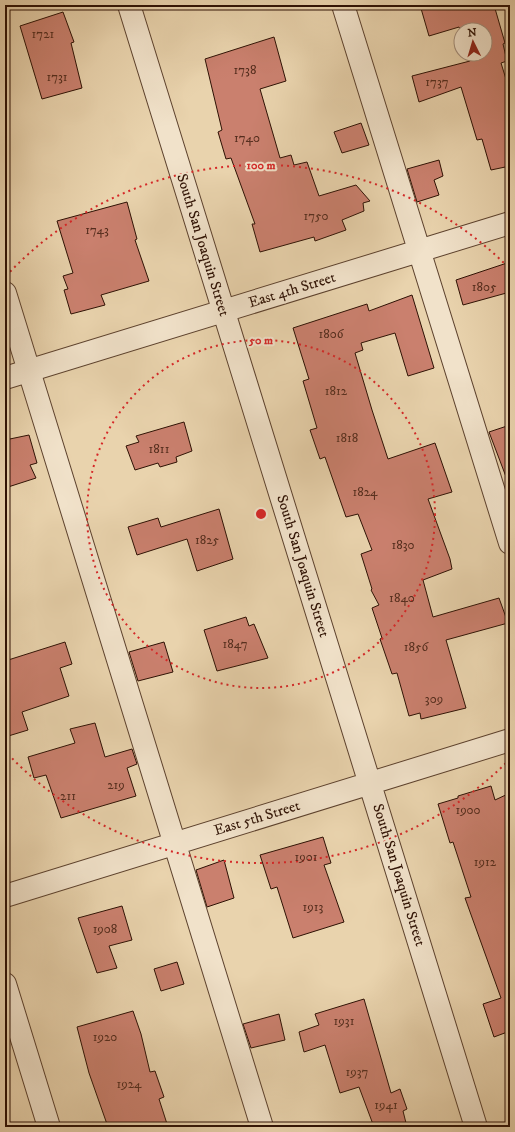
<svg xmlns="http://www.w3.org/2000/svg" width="515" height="1132" font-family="'IM FELL DW Pica',serif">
  <rect width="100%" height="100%" fill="#e9d3ad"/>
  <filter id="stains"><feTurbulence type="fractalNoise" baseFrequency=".005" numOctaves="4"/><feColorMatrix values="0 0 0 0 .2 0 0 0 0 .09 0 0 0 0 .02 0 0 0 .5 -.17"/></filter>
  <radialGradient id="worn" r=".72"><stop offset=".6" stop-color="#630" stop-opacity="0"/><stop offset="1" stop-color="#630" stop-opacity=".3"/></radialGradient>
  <path fill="#ca806e" stroke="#2e1104" d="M420,5H494L505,43L503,44L507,61L501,63L510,92V166L491,170L482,139L477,140L461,87L419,102L412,76L470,61L468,54H485V30H461V32L459,27L429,36Z
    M63,12L74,42L71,43L82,88L42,99L20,26Z
    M274,37L286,81L260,89L280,158L291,155L294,165L307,162L319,196L356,185L370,201L363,203L364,211L342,220L346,230L315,241L314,237L260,252L252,224H255L231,158L226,159L218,132L222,130L205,59Z
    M361,123L369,145L342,153L334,132Z
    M439,160L443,176L434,180L439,195L417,202L407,169Z
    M127,202L137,239L135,240L149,281L101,295L105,305L71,314L64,290L68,289L63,276L73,273L57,221Z
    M510,262V292L463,305L456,280Z
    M412,295L434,368L408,376L395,333L361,343L363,350L355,353L372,410L388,459L435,443L452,492L428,499L450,559L452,569L423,580L433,617L499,598L508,623L446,640L466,708L421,719L420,713L409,716L397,673L392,674L380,639L382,638L372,608L379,605L371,590L372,589L361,554L372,550L358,514L346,517L325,457L320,459L310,430L317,428L303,381L309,379L293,328L367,304L369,311Z
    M184,422L192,451L176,457L177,462L160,467L158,463L135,470L126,446L139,442L136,436Z
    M510,425V482H508L489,432Z
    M29,435L37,463L30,465L36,478L5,488V440Z
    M219,509L233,559L197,571L187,539L137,555L128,527L158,518L161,527Z
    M246,617L249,626L254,624L268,658L217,671L204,630Z
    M65,642L72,664L60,668L69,696L22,712L28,730L5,737V661Z
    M164,642L173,672L138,681L129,652Z
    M95,723L105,757L132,749L137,764L127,768L136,796L61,818L46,775L34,778L28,757L75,743L70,729Z
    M491,786L495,800L510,793V1031L494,1037L483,1004L501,998L465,898L471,897L453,842L450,843L438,804L458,798V796Z
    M323,837L331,863L324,865L344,922L293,938L277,887L271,889L260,855Z
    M224,860L234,898L207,907L196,870Z
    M122,906L132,940L109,946L117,968L97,973L78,918Z
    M177,962L184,984L161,991L154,969Z
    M364,999L391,1093L400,1089L407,1109L403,1111L406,1123L396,1127H374L359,1087L340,1093L325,1045L304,1052L299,1032L319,1025L315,1014Z
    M133,1011L141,1034L150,1072L155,1071L164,1097L159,1099L168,1127H108L89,1073L77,1027Z
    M279,1014L285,1040L251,1048L243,1024Z"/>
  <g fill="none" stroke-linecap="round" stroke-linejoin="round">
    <g stroke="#5d422e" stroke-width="24">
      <path id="minor" d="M129,5L476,1127
        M343,5L510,543
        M5,293L262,1127
        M5,378L510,223
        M5,896L510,740
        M5,984L49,1127"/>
    </g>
    <use href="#minor" stroke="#f1e2ca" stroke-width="22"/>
  </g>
  <g fill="none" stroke="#d62828" stroke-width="2" stroke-dasharray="2 4">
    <circle cx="261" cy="514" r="174"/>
    <path d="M510 759A349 349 0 0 1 6 752M6 276A349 349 0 0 1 510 269"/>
  </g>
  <g text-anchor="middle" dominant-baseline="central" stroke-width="4" stroke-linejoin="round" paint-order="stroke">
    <g font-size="13" fill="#552d1e">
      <text x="43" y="34">1721</text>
      <text x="245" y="70">1738</text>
      <text x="57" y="77">1731</text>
      <text x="437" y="82">1737</text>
      <text x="247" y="138">1740</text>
      <text x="316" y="216">1750</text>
      <text x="97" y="230">1743</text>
      <text x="484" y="287">1805</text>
      <text x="331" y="334">1806</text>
      <text x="336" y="391">1812</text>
      <text x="347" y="438">1818</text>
      <text x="159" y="449">1811</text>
      <text x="365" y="492">1824</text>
      <text x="207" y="540">1825</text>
      <text x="403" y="545">1830</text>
      <text x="402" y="598">1840</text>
      <text x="235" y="644">1847</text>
      <text x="416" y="647">1856</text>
      <text x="434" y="699">309</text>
      <text x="116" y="785">219</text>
      <text x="68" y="796">211</text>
      <text x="468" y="810">1900</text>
      <text x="306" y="857">1901</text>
      <text x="485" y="862">1912</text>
      <text x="313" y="907">1913</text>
      <text x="105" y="929">1908</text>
      <text x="344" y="1021">1931</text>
      <text x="105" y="1037">1920</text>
      <text x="357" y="1072">1937</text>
      <text x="129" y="1084">1924</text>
      <text x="386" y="1105">1941</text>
    </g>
    <g font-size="15" fill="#2e1104" stroke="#f1e2ca">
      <text transform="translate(203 245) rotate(73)">South San Joaquin Street</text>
      <text transform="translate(292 290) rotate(-17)">East 4th Street</text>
      <text transform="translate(303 566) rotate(73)">South San Joaquin Street</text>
      <text transform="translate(257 818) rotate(-17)">East 5th Street</text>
      <text transform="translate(399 875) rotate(73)">South San Joaquin Street</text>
    </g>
  </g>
  <circle cx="261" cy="514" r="6" fill="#d62828" stroke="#f1e2ca" stroke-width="2"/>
  <g font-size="12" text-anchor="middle" font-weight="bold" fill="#d62828" stroke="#f1e2ca" stroke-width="4" stroke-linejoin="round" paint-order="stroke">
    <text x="261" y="169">100 m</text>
    <text x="261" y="344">50 m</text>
  </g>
  <rect width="515" height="1132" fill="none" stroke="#e9d3ad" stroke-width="20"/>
  <rect x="6" y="6" width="503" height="1120" fill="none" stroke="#2e1104" stroke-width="2"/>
  <rect x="10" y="10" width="495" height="1112" fill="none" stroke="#2e1104"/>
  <g transform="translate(473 42) rotate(355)"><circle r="19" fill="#f1e2ca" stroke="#a38e7b"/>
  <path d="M0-3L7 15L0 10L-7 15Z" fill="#8f2418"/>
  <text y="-6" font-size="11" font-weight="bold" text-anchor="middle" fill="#2e1104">N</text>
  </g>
  <rect width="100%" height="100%" filter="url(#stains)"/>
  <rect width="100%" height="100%" fill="url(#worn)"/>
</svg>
